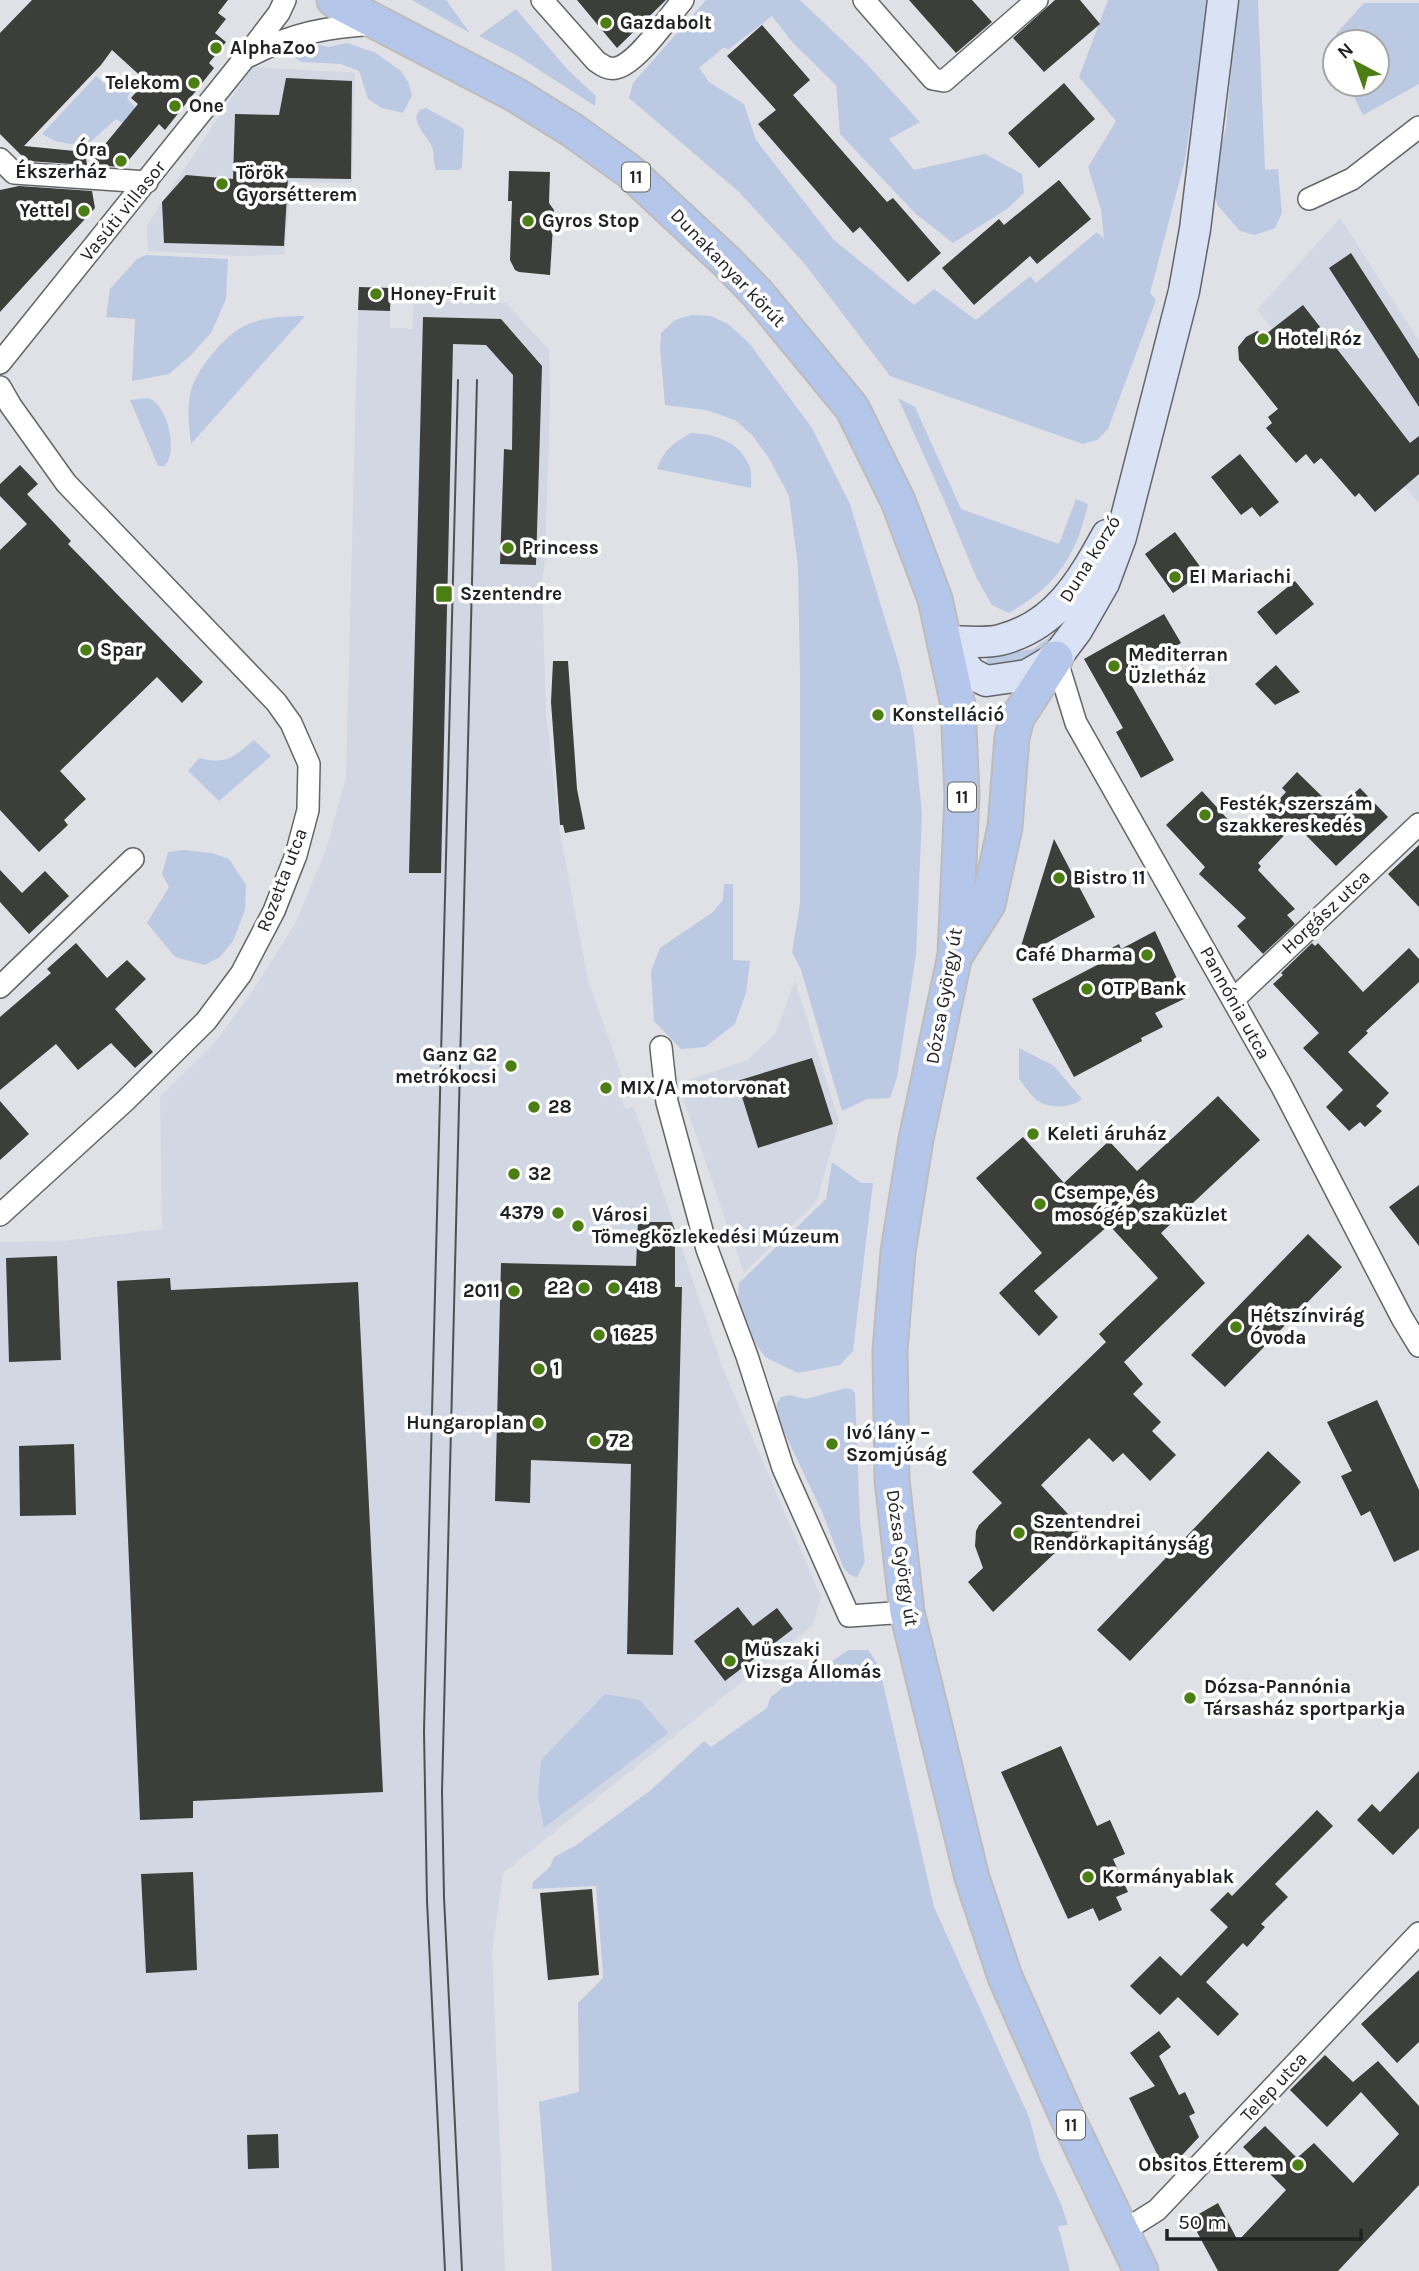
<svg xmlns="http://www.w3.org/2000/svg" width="1419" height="2271" font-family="Karla,sans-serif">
  <rect width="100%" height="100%" fill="#dfe1e7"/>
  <path fill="#d1d7e3" d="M252,67L355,73L352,183L292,182L284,254L247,256L148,251L147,225Z
    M1340,218L1419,341V503L1257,310Z
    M414,301L506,303L549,350L550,398L545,560L542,581L546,713L560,833L588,980L628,1093L621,1096L625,1109L634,1107L723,1369L821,1597L813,1625L503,1873L492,1952L505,2271H0V1242L64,1241L162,1229L160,1097L213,1045L250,995L296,922L326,850L346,777L358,310L390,311V328L412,329Z
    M795,981L839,1121L817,1201L744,1273L678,1083L748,1060L775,1034Z"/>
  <path fill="#bcc9e3" d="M412,0H446L470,33Z
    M706,0H800L864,61L920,122L889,139L914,170L985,154L1022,174L1024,193L1007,209L953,243L916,214L840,134L836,85L792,42L772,16L729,49L723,48L699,68L709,82L744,104L756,140L834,240L914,305L934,289L976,320L1030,276L1036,283L1097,232L1104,239L1101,210L1088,167L1116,121L1079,77L1108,0H1207L1206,23L1185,160L1150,293L1156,300L1108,429L1097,440L1083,444L890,376L804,263L739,192L629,98L633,83Z
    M1235,0H1258L1265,170L1278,169L1282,213L1275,228L1255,235L1240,231L1218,206L1211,185L1226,127L1235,30Z
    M1364,3H1419V84L1363,115L1348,84H1377V42H1338L1336,34Z
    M516,9L567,69L596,96L595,106L516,55L479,36Z
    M306,42L328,47L347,43L376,53L401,71L408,82L412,95L403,113L382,108L368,99L359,71L341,64L302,62L295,58L293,51L297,45Z
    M96,76L113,91L128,77L135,84L127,98L145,119L132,130L116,119L85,147L55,141L42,134Z
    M426,108L461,127L464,130L462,167L459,170H436C433,163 435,155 432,147C427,136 417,129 416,116L420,110Z
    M146,255L228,259L226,299L211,333L191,355L169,374L132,381L135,319L106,317L110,289L137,259Z
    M691,315L711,316L728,324L749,343L812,428L850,504L900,668L914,733L922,814L916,955L897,1077L890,1098L867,1099L842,1111L801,970L792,952L800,904V676L798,566L789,496L769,458L752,435L735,420L706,410L665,405L660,349L661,333L675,320Z
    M305,316L191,444C189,428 187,412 190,395C194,372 224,335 246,325C264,317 285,316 305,316Z
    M148,398C168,403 179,455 164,466H158L130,400Z
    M898,398L915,407L961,509L1059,544L1076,499L1088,504C1076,557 1056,586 1009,613L992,605L977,579L944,500Z
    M691,433C714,434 739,441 749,465C752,471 751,481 751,488L657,469C664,450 673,443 691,433Z
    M1058,631L1062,638L1025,662L989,667L986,661L988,657L1033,649Z
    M254,740L271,756L219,801L188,771L199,758C226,765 234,757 254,740Z
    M183,850L212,853L229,859L246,885L245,910L233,941L220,957L205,965L175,957L147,923L169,887L162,874L168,852Z
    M724,884H733V960L750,961L746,993L735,1024L705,1047L681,1049L654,1021L651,971L660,948L713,912L723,900Z
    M1019,1048L1054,1066L1082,1099C1072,1108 1050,1109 1038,1101C1031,1096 1025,1086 1019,1079Z
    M832,1162L861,1183H873L853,1351L840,1365L798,1373L765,1357L742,1324L738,1302L739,1283L826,1199Z
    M846,1388L851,1389L855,1393L860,1521L865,1562L857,1577L850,1575L843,1567L823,1514L776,1415L777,1403L781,1397L789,1395L806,1399Z
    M848,1650H868L879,1666L934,1907L1029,2117L1040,2158L1061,2204L1068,2225L1058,2226L1070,2271H552L539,2102L579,2092L578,2003L603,1978V1973L596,1886L532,1889L533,1882L550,1867L554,1857L575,1846L651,1790L704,1741L711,1747L767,1708L770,1698L802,1671L810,1677Z
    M605,1694L640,1700L668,1733L544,1828L538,1797L541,1760Z"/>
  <path fill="#3c3e3a" d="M32,0H228L218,13L226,19L215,33L226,42L209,63L214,68L165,130L159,124L123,167L88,165L138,104L131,98L146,81L112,50L101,65L24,146L85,152L87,165L27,161L0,134V33Z
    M577,0H666L617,48Z
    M909,0H972L992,22L956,53Z
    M1055,0H1080L1100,24L1044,72L1013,38Z
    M762,25L810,80L793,95L887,202L893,198L941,253L908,282L860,227L853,233L758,124L776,110L727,56Z
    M286,78L352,81L351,179L288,178L284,246L164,243L162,202L186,175L233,179L235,114L279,115Z
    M1064,83L1095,119L1039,168L1008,133Z
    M509,171L550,172L549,203L554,210L550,275L519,272L515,270L510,260L512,201H508Z
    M1059,180L1091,219L1037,264L1030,256L974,305L942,268L999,219L1004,225Z
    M19,186L92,191L95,208L0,312V190Z
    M1351,253L1419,359V407L1329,268Z
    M359,287L391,288L390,311L358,310Z
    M1303,305L1410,443L1419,436V474L1375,512L1359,493L1355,497L1321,458L1314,464L1306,454L1296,463L1266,428L1272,423L1268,417L1278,409L1239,360L1238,347L1246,337L1257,331L1266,334Z
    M423,317L501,319L542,366L536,565L500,564L504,449L512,450L513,375L486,345L453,344L441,873H409Z
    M1240,454L1279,502L1260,517L1252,507L1241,515L1211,477Z
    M20,465L38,484L27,494L71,541L68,544L203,682L182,703L157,677L60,771L86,799L64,820L68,825L39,852L0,810V550L27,524L0,496V484Z
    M1175,532L1204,572L1173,593L1145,554Z
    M1295,581L1314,604L1276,635L1257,612Z
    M1164,614L1181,643L1125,674L1174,760L1141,778L1116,732L1123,728L1084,659Z
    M553,661H568L577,789L585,829L565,833L563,825H560L551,702Z
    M1276,665L1300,692L1275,705L1255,684Z
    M1297,772L1336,810L1360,788L1388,817L1336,866L1295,824L1258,863L1261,866L1258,870L1295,909L1287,915L1295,924L1263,954L1237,926L1246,918L1199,874L1205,867L1166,825L1202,791L1242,835L1252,824L1255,826L1286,792L1282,788Z
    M1054,839L1095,917L1017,959Z
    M1419,845V907L1388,874Z
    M0,870L22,893L45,871L69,896L29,934L0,902Z
    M1155,931L1186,998L1155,1013L1163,1027L1141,1038L1142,1041L1074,1077L1032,999L1099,964L1095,957L1119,944L1121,949Z
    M76,943L107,978L127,960L146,979L115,1009L153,1052L135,1068L111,1043L78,1070L56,1044L0,1090V1017L51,973L47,969Z
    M1312,943L1315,946L1318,943L1363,992L1409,948L1419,959V982L1366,1031L1368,1033L1348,1052L1389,1093L1376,1106L1382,1111L1365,1127L1360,1122L1349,1131L1326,1107L1343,1090L1303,1048L1319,1033L1273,984L1283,975L1281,973Z
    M812,1058L833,1124L758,1148L737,1081Z
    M1218,1096L1260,1140L1161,1233L1205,1283L1124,1362L1143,1384L1133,1394L1161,1422L1152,1431L1176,1455L1150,1481L1123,1453L1113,1462L1089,1438L1041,1485L1081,1528L993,1612L968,1582L983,1568L975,1546L976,1531L979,1525L1002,1503L972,1472L1106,1342L1099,1334L1158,1278L1109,1225L1034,1291L1058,1317L1039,1336L999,1293L1042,1253L976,1178L1023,1137L1064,1183L1109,1141L1137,1171Z
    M0,1101L29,1134L0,1160Z
    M1419,1185V1246L1389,1207Z
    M638,1222H672L675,1230V1287H682L673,1655L627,1654L631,1464L531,1460L530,1503L495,1501L501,1263L636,1266Z
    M1308,1234L1342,1267L1225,1387L1191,1355Z
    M57,1256L61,1360L9,1362L6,1258Z
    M170,1278L171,1290L358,1282L383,1792L193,1801V1818L140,1820L117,1281Z
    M1377,1400L1419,1490V1550L1394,1562L1370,1511L1361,1516L1341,1476L1352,1471L1327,1422Z
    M74,1444L76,1515L20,1516L19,1446Z
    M1268,1451L1301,1482L1130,1661L1097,1630Z
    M738,1607L753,1626L777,1608L793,1629L725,1681L694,1641Z
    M1061,1746L1097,1826L1110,1820L1125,1854L1113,1859L1128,1892L1116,1897L1122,1910L1099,1921L1093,1908L1068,1919L1001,1772Z
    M1419,1771V1828L1393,1855L1357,1820L1372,1804L1380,1812Z
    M1317,1810L1333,1826L1275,1884L1288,1897L1261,1924L1265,1927L1247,1947L1243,1943L1206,1982L1239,2014L1218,2036L1178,1997L1160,2015L1130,1986L1160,1956L1181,1976L1228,1927L1210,1910L1228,1892L1232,1896Z
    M193,1872L197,1970L146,1973L141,1874Z
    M592,1889L599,1975L548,1980L540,1893Z
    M1419,1970V2042L1397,2063L1361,2024Z
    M1159,2031L1171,2047L1159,2056L1179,2095L1185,2092L1195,2113L1189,2116L1199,2137L1172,2166L1162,2164L1129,2098L1155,2086L1130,2053Z
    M1325,2055L1353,2082L1378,2061L1419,2106V2185L1338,2271H1218L1190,2219L1218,2203L1238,2241L1286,2190L1243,2147L1265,2126L1297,2158L1314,2143L1353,2183L1399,2134L1361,2092L1327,2127L1290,2090Z
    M278,2134L279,2168L248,2169L247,2135Z"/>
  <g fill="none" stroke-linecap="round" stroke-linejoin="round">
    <g stroke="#636569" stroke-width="24">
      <path id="street" d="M542,0L596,61C602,65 608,70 616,68C637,64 669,16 683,0
        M864,0L933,79L944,81L1037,0
        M249,56C293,33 327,27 375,24
        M0,159L14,173L147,182
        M1309,199L1352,179L1419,127
        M0,363L244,59L279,13L285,0
        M0,387L11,406L66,483L276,702L291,723L309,764L308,810L296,855L274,911L241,974L206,1021L125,1101L0,1215
        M1056,658L1076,723L1281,1085L1402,1318L1419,1346
        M0,987L133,859
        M1233,1000L1419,824
        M661,1047L667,1102L707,1249L747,1356L783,1468L849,1616L907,1612
        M1122,2232L1157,2210L1419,1933"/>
    </g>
    <g stroke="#636569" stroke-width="33">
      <path id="secondary" d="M945,641L971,673L986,681L1027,675L1056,658L1077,630L1104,583L1121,537L1184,291L1195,229L1223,0
        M945,641C963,641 984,644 1000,640C1056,626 1081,582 1107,535"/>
    </g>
    <g stroke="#bcbcbd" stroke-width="37">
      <path id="primary" d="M334,0L514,94L572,130L629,171L727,262L758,294L852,408L898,501L935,599L958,705L962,795L955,955L916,1139L898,1252L890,1351L892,1480L907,1612L972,1878L1005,1977L1067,2117L1141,2271
        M957,953L988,904L1005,827L1012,737L1017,718L1056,658"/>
    </g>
    <use href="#street" stroke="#fff" stroke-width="21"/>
    <use href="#secondary" stroke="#dae2f5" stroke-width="30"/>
    <use href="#primary" stroke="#b5c6eb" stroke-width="33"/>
    <path stroke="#4f5053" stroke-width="2" d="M445,2271L427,1901L424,1731L458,380
      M462,2271L444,1897L442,1792L477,380"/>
  </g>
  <g fill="#4b7f13" stroke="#fff" stroke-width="2.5">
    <circle cx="606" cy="23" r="7"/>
    <circle cx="216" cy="48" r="7"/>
    <circle cx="194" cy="83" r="7"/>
    <circle cx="175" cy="106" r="7"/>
    <circle cx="121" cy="161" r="7"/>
    <circle cx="222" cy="184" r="7"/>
    <circle cx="84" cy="211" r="7"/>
    <circle cx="528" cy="221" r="7"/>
    <circle cx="376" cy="294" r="7"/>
    <circle cx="1263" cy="339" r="7"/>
    <circle cx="508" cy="548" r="7"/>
    <circle cx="1175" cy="577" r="7"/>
    <rect x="435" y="585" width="18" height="18" rx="3.5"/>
    <circle cx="86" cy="650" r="7"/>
    <circle cx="1114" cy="666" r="7"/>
    <circle cx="878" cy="715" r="7"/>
    <circle cx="1205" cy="815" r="7"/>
    <circle cx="1059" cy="878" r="7"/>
    <circle cx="1147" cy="955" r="7"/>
    <circle cx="1087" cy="989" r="7"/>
    <circle cx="511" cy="1066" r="7"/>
    <circle cx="606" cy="1088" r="7"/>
    <circle cx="534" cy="1107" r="7"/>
    <circle cx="1033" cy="1134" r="7"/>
    <circle cx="514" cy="1174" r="7"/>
    <circle cx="1040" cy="1204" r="7"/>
    <circle cx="558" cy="1213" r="7"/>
    <circle cx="578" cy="1226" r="7"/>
    <circle cx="584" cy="1288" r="7"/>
    <circle cx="614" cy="1288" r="7"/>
    <circle cx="514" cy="1291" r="7"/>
    <circle cx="1236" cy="1327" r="7"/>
    <circle cx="599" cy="1335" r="7"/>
    <circle cx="539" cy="1369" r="7"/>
    <circle cx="538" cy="1423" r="7"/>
    <circle cx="595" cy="1441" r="7"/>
    <circle cx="832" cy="1444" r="7"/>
    <circle cx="1019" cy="1533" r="7"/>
    <circle cx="730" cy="1661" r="7"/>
    <circle cx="1190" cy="1698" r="7"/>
    <circle cx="1088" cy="1877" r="7"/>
    <circle cx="1298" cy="2165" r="7"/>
  </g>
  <g text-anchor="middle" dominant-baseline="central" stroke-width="7" stroke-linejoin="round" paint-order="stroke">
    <g fill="#fff" stroke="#636465" stroke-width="2">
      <rect x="622" y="162.5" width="28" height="29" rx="5"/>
      <rect x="948" y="782.5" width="28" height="29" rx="5"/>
      <rect x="1057" y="2110.5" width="28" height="29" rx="5"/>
    </g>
    <g font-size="18" font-weight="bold" fill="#202123">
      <text x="636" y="177">11</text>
      <text x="962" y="797">11</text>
      <text x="1071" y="2125">11</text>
    </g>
    <g font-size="19" font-weight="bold" fill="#202123" stroke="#fff" text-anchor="start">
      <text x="620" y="23">Gazdabolt</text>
      <text x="230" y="48">AlphaZoo</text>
      <text x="180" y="83" text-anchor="end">Telekom</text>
      <text x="189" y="106">One</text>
      <text x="107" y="150" text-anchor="end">Óra<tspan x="107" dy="22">Ékszerház</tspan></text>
      <text x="236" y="173">Török<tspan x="236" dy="22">Gyorsétterem</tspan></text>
      <text x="70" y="211" text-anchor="end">Yettel</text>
      <text x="542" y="221">Gyros Stop</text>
      <text x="390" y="294">Honey-Fruit</text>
      <text x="1277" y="339">Hotel Róz</text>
      <text x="522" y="548">Princess</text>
      <text x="1189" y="577">El Mariachi</text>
      <text x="460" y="594">Szentendre</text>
      <text x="100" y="650">Spar</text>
      <text x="1128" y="655">Mediterran<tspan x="1128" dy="22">Üzletház</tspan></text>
      <text x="892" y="715">Konstelláció</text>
      <text x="1219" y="804">Festék, szerszám<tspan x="1219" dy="22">szakkereskedés</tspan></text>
      <text x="1073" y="878">Bistro 11</text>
      <text x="1133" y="955" text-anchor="end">Café Dharma</text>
      <text x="1101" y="989">OTP Bank</text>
      <text x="497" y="1055" text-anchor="end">Ganz G2<tspan x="497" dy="22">metrókocsi</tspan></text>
      <text x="620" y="1088">MIX/A motorvonat</text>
      <text x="548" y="1107">28</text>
      <text x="1047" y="1134">Keleti áruház</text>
      <text x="528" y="1174">32</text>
      <text x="1054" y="1193">Csempe, és<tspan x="1054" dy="22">mosógép szaküzlet</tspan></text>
      <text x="544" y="1213" text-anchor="end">4379</text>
      <text x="592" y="1215">Városi<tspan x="592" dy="22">Tömegközlekedési Múzeum</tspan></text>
      <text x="570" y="1288" text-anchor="end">22</text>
      <text x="628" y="1288">418</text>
      <text x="500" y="1291" text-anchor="end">2011</text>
      <text x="1250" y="1316">Hétszínvirág<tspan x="1250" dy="22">Óvoda</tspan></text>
      <text x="613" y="1335">1625</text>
      <text x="553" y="1369">1</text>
      <text x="524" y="1423" text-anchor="end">Hungaroplan</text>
      <text x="846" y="1433">Ivó lány –<tspan x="846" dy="22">Szomjúság</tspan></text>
      <text x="609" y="1441">72</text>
      <text x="1033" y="1522">Szentendrei<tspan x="1033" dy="22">Rendőrkapitányság</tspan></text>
      <text x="744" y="1650">Műszaki<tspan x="744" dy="22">Vizsga Állomás</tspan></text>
      <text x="1204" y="1687">Dózsa-Pannónia<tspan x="1204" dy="22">Társasház sportparkja</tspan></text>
      <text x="1102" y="1877">Kormányablak</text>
      <text x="1284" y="2165" text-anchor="end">Obsitos Étterem</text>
    </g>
    <g font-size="19" fill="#202123" stroke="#fff">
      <text transform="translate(123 211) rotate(-51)">Vasúti villasor</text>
      <text transform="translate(728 268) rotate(46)">Dunakanyar körút</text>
      <text transform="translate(1090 559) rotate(-58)">Duna korzó</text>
      <text transform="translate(282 880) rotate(-69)">Rozetta utca</text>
      <text transform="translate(1326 912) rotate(-43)">Horgász utca</text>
      <text transform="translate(944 996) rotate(-80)">Dózsa György út</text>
      <text transform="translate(1235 1003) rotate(61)">Pannónia utca</text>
      <text transform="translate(902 1558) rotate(82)">Dózsa György út</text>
      <text transform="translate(1274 2087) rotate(-47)">Telep utca</text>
    </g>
  </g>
  <g transform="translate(1356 63) rotate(319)"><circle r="33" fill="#ffffff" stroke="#a6a6a7" stroke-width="2"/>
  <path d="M0-5L12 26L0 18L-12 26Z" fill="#4b7f13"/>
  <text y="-10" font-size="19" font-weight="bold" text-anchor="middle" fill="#202123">N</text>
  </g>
  <path d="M1167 2229v10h194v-10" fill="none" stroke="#202123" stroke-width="3.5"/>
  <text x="1178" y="2229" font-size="21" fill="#202123" stroke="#ffffff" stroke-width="5" paint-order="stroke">50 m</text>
</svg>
